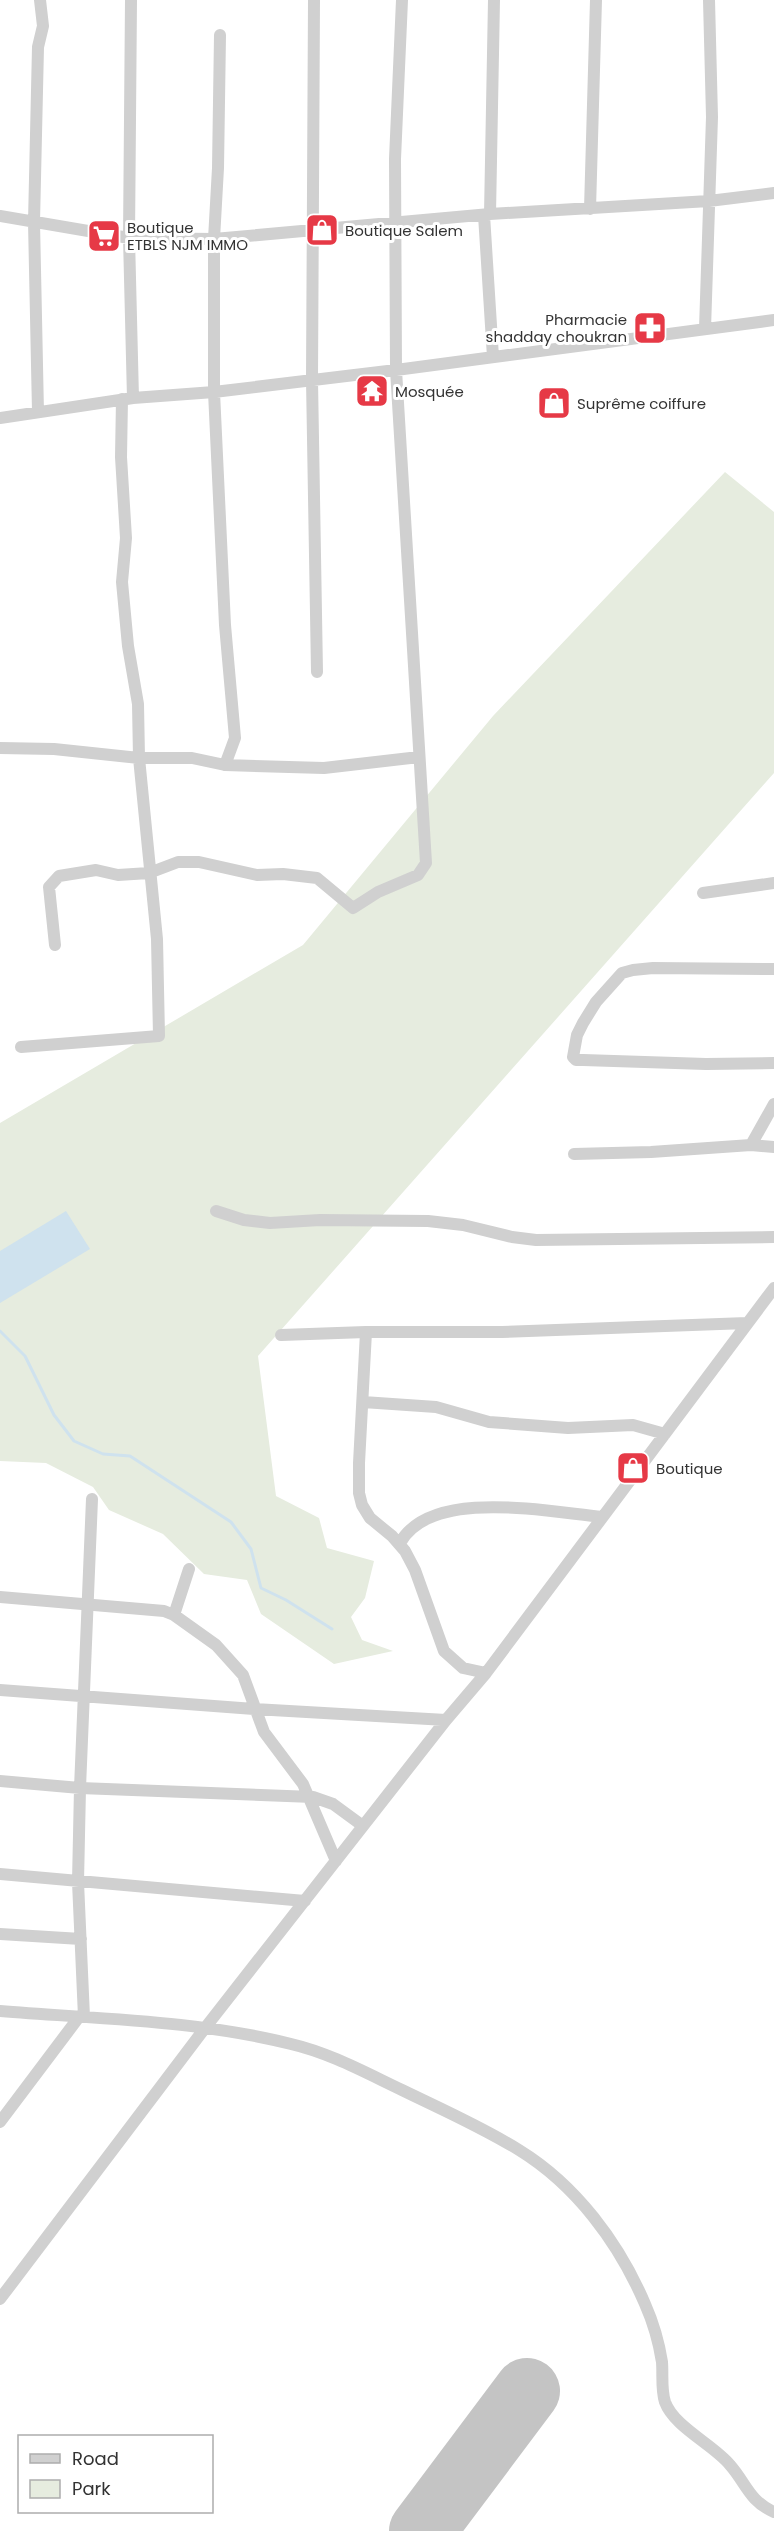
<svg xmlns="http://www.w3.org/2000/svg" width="774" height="2531" font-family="Poppins,sans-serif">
  <rect width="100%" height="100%" fill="#fff"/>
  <path fill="#e6ecdf" d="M725,472L774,512V773L258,1356L276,1496L319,1518L327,1548L374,1561L365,1598L351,1617L362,1640L393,1651L334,1664L261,1614L247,1580L204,1574L163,1534L109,1510L93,1487L46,1463L0,1461V1123L303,945L493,716Z"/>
  <path fill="#cfe2ee" d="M66,1211L90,1249L0,1303V1251Z"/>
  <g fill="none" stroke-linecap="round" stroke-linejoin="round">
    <path stroke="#cfe2ee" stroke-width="3" d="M0,1331L25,1356L54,1415L74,1441L103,1454L130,1456L231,1522L251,1549L261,1588L286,1600L332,1629"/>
    <path stroke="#c4c4c4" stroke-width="66" d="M422,2531L527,2391"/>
    <path stroke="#d0d0d0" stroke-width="12" d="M131,0L129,238L133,398
      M314,0L312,380L317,672
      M220,35L218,168L214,239V392L225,625L235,738L225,765
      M590,209L596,0
      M490,214L494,0
      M484,215L493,357
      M0,216L129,238L214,239L490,214L709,201L774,193
      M705,329L712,117L709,0
      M38,412L34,222L38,47L43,26L40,0
      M0,418L133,398L214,392L396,370L774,320
      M0,748L54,749L139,758H192L225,765L324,768L419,757
      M703,893L774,883
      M55,945L49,887L59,876L96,870L118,875L149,873L178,862H199L257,875L283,874L317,878L353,908L378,892L418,875L426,863L396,370L395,159L402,0
      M774,969L653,968L633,970L622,973L596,1002L583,1023L577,1035L573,1057L576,1060H583L706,1064L774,1063
      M21,1047L159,1036L157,939L139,758L138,704L128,646L122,582L126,538L121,457L122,399
      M751,1145L774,1104
      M574,1154L651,1152L751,1145L774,1147
      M216,1211L244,1220L270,1223L320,1220L428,1221L463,1225L512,1237L536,1240L774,1237
      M281,1335L366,1332
      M363,1402L436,1407L489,1422L568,1428L633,1425L665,1434
      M400,1543C431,1487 548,1512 602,1517
      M0,1597L164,1611L174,1615L216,1645L243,1675L264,1732L303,1784L336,1861
      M174,1615L189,1569
      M486,1673L463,1668L444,1651L415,1570L405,1551L392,1536L370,1518L362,1505L359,1493V1463L366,1332H502L747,1323
      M0,1690L254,1709L446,1720
      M0,1781L80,1788L313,1797L333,1804L363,1826
      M0,1874L305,1901
      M0,1934L81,1939
      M0,2011C97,2019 196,2020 291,2044C330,2053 366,2073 402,2090C441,2109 482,2127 519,2150C576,2185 619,2243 645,2304C653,2322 659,2343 662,2362C663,2375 661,2390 665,2402C674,2427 714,2445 730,2465C746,2483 749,2501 774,2512
      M84,2017L78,1882L80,1788L92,1499
      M0,2122L79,2017
      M0,2299L205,2028L446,1720L486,1673L774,1288"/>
  </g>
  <defs>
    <g id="shop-square" transform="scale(1.725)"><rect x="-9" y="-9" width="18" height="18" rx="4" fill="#e63946" stroke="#fff"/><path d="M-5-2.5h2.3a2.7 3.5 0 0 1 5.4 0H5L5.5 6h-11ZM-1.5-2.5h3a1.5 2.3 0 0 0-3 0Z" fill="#fff"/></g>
    <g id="supermarket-square" transform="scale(1.725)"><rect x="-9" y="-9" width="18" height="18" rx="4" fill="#e63946" stroke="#fff"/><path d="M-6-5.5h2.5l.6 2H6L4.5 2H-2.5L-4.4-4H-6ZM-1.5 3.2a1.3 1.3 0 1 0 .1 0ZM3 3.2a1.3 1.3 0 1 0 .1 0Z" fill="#fff"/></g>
    <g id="pharmacy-square" transform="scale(1.725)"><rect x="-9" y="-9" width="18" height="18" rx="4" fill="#e63946" stroke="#fff"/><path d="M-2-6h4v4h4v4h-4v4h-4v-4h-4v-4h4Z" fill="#fff"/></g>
    <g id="temple-square" transform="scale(1.725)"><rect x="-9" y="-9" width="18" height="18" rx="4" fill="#e63946" stroke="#fff"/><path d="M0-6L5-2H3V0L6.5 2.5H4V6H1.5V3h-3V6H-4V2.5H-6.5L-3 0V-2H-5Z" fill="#fff"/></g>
  </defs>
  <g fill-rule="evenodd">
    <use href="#shop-square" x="322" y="230"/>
    <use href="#supermarket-square" x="104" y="236"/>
    <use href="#pharmacy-square" x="650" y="328"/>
    <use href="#temple-square" x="372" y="391"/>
    <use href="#shop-square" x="554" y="403"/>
    <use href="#shop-square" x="633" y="1468"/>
  </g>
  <g text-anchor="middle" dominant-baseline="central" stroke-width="6" stroke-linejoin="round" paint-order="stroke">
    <g font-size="15" fill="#333" stroke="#fff" text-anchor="start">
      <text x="127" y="227">Boutique<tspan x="127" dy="17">ETBLS NJM IMMO</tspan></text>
      <text x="345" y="230">Boutique Salem</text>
      <text x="627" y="319" text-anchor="end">Pharmacie<tspan x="627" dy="17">shadday choukran</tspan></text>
      <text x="395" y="391">Mosquée</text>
      <text x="577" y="403">Suprême coiffure</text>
      <text x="656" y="1468">Boutique</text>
    </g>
  </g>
  <rect x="18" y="2435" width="195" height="78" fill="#ffffff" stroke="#adadad" stroke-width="1.5"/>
  <rect x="30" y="2454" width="30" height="9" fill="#d0d0d0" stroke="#adadad" stroke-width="1.5"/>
  <text x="72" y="2465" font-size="18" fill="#333333">Road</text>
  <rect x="30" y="2480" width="30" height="18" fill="#e6ecdf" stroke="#adadad" stroke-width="1.5"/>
  <text x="72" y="2495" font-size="18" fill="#333333">Park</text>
</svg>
